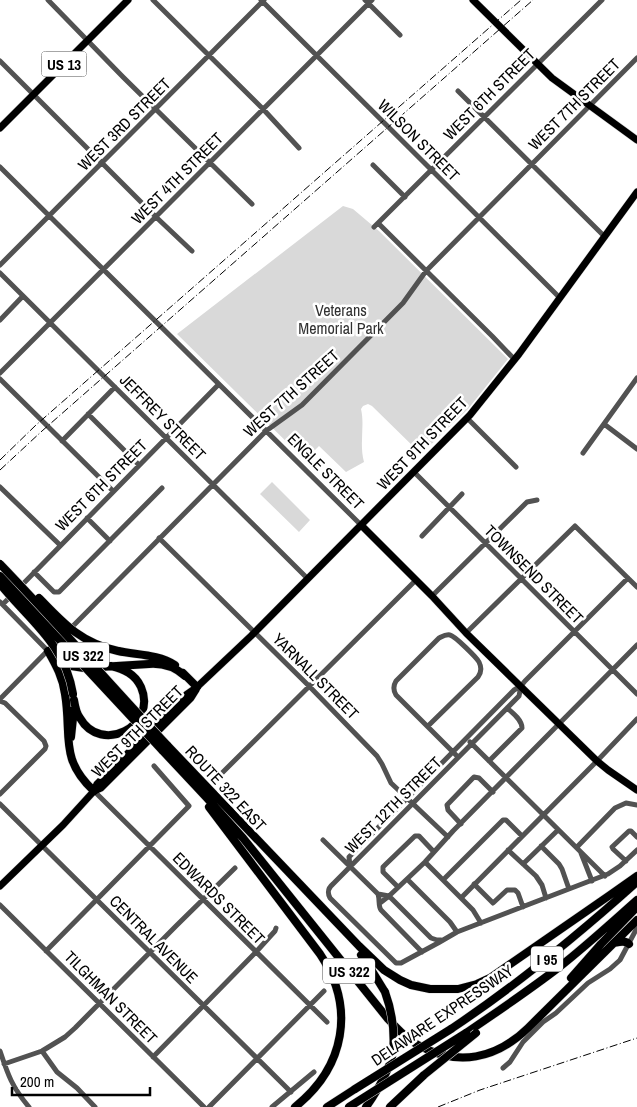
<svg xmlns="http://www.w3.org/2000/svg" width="637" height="1107" font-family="'Archivo Narrow',sans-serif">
  <rect width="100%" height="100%" fill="#fff"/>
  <path fill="#d9d9d9" d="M343,206L353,209L379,231L508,359L468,409L421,454L372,406L368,404L363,406L361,409C365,426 359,444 364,462L346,472L319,446L305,460L177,334Z
    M272,482L310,520L299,532L260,494Z"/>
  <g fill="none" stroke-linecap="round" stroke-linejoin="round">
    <g stroke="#dbdbdb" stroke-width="8">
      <path id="major" d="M473,0L552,78L637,140
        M0,128L128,0
        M361,525L432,596L466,633L597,761L608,770L637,790
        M94,791L101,788L191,698L196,690
        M0,886L63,825L94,791L97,784L187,694L197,687L251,636L470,415L519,354L637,192"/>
    </g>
    <g stroke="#dbdbdb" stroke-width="9">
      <path id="highway" d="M48,651C56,665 63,678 65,694C72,735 59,759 94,791
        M118,651C137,655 158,654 175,665
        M59,660L71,666L84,668L149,664C163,663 175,667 185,676
        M183,673L197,687
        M74,700C75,706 76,713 80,718C101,755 158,726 141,687C135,674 124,669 111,666
        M71,737L74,709
        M167,745L359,946L384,970L400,980L411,985L430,989H458L477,984L490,978L610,895L637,876
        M162,750L206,797L243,838L388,1019C397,1028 406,1039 418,1045C458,1067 496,1059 528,1028L637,920
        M209,807L320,954C356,1008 345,1067 295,1107
        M614,943C619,942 625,940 629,944
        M361,955L366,961L385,992
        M571,978L601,944L637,907
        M451,1029C517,985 578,935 637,882
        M466,1033C497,1012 528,991 558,968C585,947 611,923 637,900
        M327,1107L355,1089
        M366,1107C378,1090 388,1073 393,1053
        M390,1107L424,1075"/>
    </g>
    <path stroke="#525252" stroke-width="5" d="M48,0L123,77L252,204
      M153,0L263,109L299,148
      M261,0L560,298
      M365,0L400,35
      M0,61L156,217L192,251
      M458,91L605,237
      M373,165L405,197
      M0,167L361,525
      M378,223L492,336L515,360
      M374,227L602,0
      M0,265L264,0
      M0,273L308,579
      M0,320L23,296
      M0,373L372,0
      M0,379L113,491
      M88,414L139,465
      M467,418L516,467
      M604,424L637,449
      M62,441L115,387
      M583,453L637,378
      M414,472L637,694
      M0,487L60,545
      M87,518L110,541
      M422,536L462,494
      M159,538L309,686L377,756L382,764L391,783L448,837
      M34,572L54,592H59L162,488
      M19,588L219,384
      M432,596L527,502L537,500
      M0,602L48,651
      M3,604L11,596
      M69,630L266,431L302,405L403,303L426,271L637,58
      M466,633L575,526L637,587
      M521,686L519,696L333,884C328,888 327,892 330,898L394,961L396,963H401L438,943L457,932L608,874L620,866L637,850
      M0,699L61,637
      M0,701L5,703L44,741L46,746L45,749L0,794
      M428,726L478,677C481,673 482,668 479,662C477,658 455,636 450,635C446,634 443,636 439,638L396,681C393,686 393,690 396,695L458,757
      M470,742L605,876
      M489,761L522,728C522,720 513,713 507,708
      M222,773L416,580
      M94,791L327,1022
      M0,804L291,1092
      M461,824L448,810L447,805L472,779L474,777L479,778L493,792
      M323,840L378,894C380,900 378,906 381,910L422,952
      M541,846L559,864L562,869L569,889
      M577,847L615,808L626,803L637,805
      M508,850L536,876L542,885L546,898
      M581,853L592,881
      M626,861L613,849L612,847L629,831H631L637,837
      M425,862L473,910L481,923
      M523,864L558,830
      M350,866L349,857L351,855L514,690L521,686L525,681L628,578
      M407,879L450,922L457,932
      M443,880L503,820H506L522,836
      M474,884L493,903L507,890H515L518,893L523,907
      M398,887L383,872V867L386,864L415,836H419L434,852
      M378,894L389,896L431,938L437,940H441
      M461,898L597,761L637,719
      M380,903L389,896L425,862L453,831L637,645
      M0,905L204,1107
      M46,951L189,806L154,766
      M0,1051C8,1075 12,1087 29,1107
      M42,1051L57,1072L77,1088L95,1107
      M153,1057L256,952L275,931L276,928
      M4,1064L42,1051L65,1037L75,1028L176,926L235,868
      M503,1068L510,1062L523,1042L543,1022L556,1013L588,983L610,969L620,960L637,928
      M209,1107L324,991
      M272,1107L314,1072"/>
    <use href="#major" stroke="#000" stroke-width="7"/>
    <use href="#highway" stroke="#000" stroke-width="8"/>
    <path stroke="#000" stroke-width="1" stroke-dasharray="8 2.5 1 2.5" stroke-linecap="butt" d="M0,460L36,425L521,0
      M0,470L42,431L533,0
      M438,1107L480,1090L637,1038"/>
    <g stroke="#dbdbdb" stroke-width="9" stroke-linecap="butt">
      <path id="highway-bridge" d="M0,564C57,623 111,685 167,745
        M0,576L162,750
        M0,584C30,621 65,644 73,694
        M39,598C64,624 81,643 118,651
        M385,992C392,1011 395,1031 393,1053
        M424,1075L476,1033
        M355,1089L451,1029
        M349,1107L466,1033"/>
    </g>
    <use href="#highway-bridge" stroke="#000" stroke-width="8"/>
  </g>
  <g text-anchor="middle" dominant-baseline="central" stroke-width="5" stroke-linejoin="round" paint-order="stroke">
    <g fill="#fff" stroke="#4c4c4c" stroke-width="1">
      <rect x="41.5" y="51.5" width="45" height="25" rx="4"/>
      <rect x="57" y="642.5" width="52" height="25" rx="4"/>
      <rect x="531" y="946.5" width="32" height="25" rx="4"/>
      <rect x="323" y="958.5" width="52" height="25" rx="4"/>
    </g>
    <g font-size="15" font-weight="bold" fill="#000">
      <text x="64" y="64">US 13</text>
      <text x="83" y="655">US 322</text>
      <text x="547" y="959">I 95</text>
      <text x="349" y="971">US 322</text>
    </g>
    <g font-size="16" fill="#000" stroke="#fff">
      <text transform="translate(489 94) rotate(-45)">WEST 6TH STREET</text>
      <text transform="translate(574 104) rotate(-45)">WEST 7TH STREET</text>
      <text transform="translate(124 124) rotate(-45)">WEST 3RD STREET</text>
      <text transform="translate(419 140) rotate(45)">WILSON STREET</text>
      <text transform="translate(177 178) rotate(-45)">WEST 4TH STREET</text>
      <text transform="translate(291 393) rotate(-42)">WEST 7TH STREET</text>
      <text transform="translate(163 417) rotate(45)">JEFFREY STREET</text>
      <text transform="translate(422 443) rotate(-46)">WEST 9TH STREET</text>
      <text transform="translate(326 471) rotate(45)">ENGLE STREET</text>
      <text transform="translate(101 485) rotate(-45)">WEST 6TH STREET</text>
      <text transform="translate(534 574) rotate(45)">TOWNSEND STREET</text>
      <text transform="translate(316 676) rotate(45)">YARNALL STREET</text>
      <text transform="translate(137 731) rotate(-45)">WEST 9TH STREET</text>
      <text transform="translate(226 788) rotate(47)">ROUTE 322 EAST</text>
      <text transform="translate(393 805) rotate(-45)">WEST 12TH STREET</text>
      <text transform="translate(219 898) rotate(45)">EDWARDS STREET</text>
      <text transform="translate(154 939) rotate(45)">CENTRAL AVENUE</text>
      <text transform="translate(111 997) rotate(45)">TILGHMAN STREET</text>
      <text transform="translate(442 1015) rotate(-34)">DELAWARE EXPRESSWAY</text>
    </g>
    <g font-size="16" fill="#303030" stroke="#fff">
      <text x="341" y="310">Veterans<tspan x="341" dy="18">Memorial Park</tspan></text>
    </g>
  </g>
  <path d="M12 1087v8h138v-8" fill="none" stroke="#000000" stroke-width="2.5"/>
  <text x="20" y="1087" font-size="15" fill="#000000" stroke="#ffffff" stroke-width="4" paint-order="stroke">200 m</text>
</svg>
